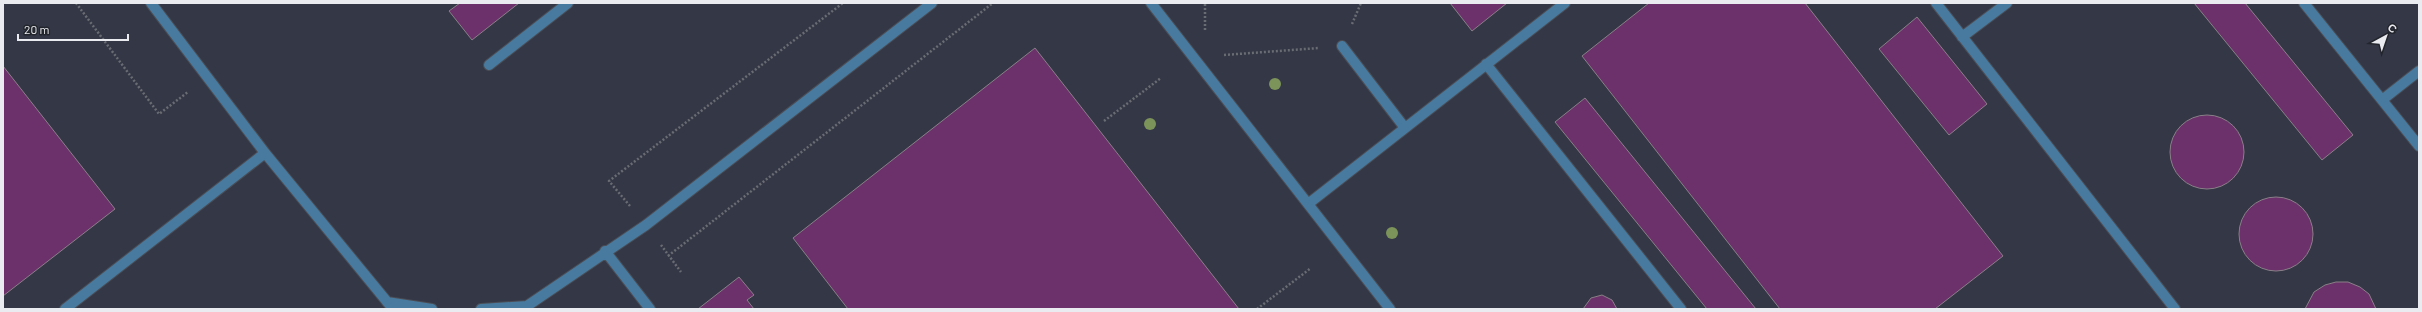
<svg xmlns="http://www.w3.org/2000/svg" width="2422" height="312" font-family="Barlow,sans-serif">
  <rect width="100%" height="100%" fill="#2d2f37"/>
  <path fill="#343746" d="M3,3H2419V309H3Z"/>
  <path fill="#6c316b" stroke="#898088" d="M460,3H519L472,40L449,11Z
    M1450,3H1507L1472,31Z
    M1649,3H1805L2003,256L1935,309H1780L1582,56Z
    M2194,3H2245L2353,135L2322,160Z
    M1917,17L1987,104L1949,135L1879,49Z
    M1035,48L1239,309H848L793,238Z
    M3,66L115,209L3,296Z
    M1585,98L1756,309H1707L1555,122Z
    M2170 152a37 37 0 1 1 74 0a37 37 0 1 1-74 0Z
    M2239 234a37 37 0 1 1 74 0a37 37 0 1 1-74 0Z
    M739,277L754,295L747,300L754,309H698Z
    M2336,282H2348L2360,287L2369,294L2376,309H2305L2314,292L2325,285Z
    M1602,295L1612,300L1617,309H1583L1591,298Z"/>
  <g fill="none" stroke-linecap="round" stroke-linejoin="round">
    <g stroke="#4b4d55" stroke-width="12">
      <path id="minor" d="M151,3L265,153L393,309
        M1151,3L1390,309
        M1936,3L2175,309
        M2304,3L2419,146
        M1962,37L2007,3
        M1342,46L1405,128
        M1486,64L1681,309
        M489,65L568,3
        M2382,100L2419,71
        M1308,204L1565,3
        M605,251L650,309
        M387,302L432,309
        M65,309L265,153
        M481,309L527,306L646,225L932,3"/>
    </g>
    <path stroke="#6a6c73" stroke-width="2.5" stroke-dasharray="2 2" stroke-linecap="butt" d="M76,3L159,114L188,92
      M1352,24L1361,3
      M1205,30V3
      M1224,55L1319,48
      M1104,121L1161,78
      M630,206L609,181L843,3
      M661,245L681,272
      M668,256L993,3
      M1257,309L1311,268"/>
    <use href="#minor" stroke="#477a9e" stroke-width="10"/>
  </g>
  <g fill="#7c9359">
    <circle cx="1275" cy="84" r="6"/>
    <circle cx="1150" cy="124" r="6"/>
    <circle cx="1392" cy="233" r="6"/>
  </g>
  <rect width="2422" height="312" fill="none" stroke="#e9ebf0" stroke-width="8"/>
  <g transform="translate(2386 36) rotate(40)" stroke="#23252d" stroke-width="3" paint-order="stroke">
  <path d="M0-3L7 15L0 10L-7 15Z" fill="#e9ebf0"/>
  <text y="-6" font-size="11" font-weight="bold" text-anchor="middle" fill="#e9ebf0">С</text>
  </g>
  <path d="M18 34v6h110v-6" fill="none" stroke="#e9ebf0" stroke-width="2"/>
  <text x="24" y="34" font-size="12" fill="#e9ebf0" stroke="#23252d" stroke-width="3" paint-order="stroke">20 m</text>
</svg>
